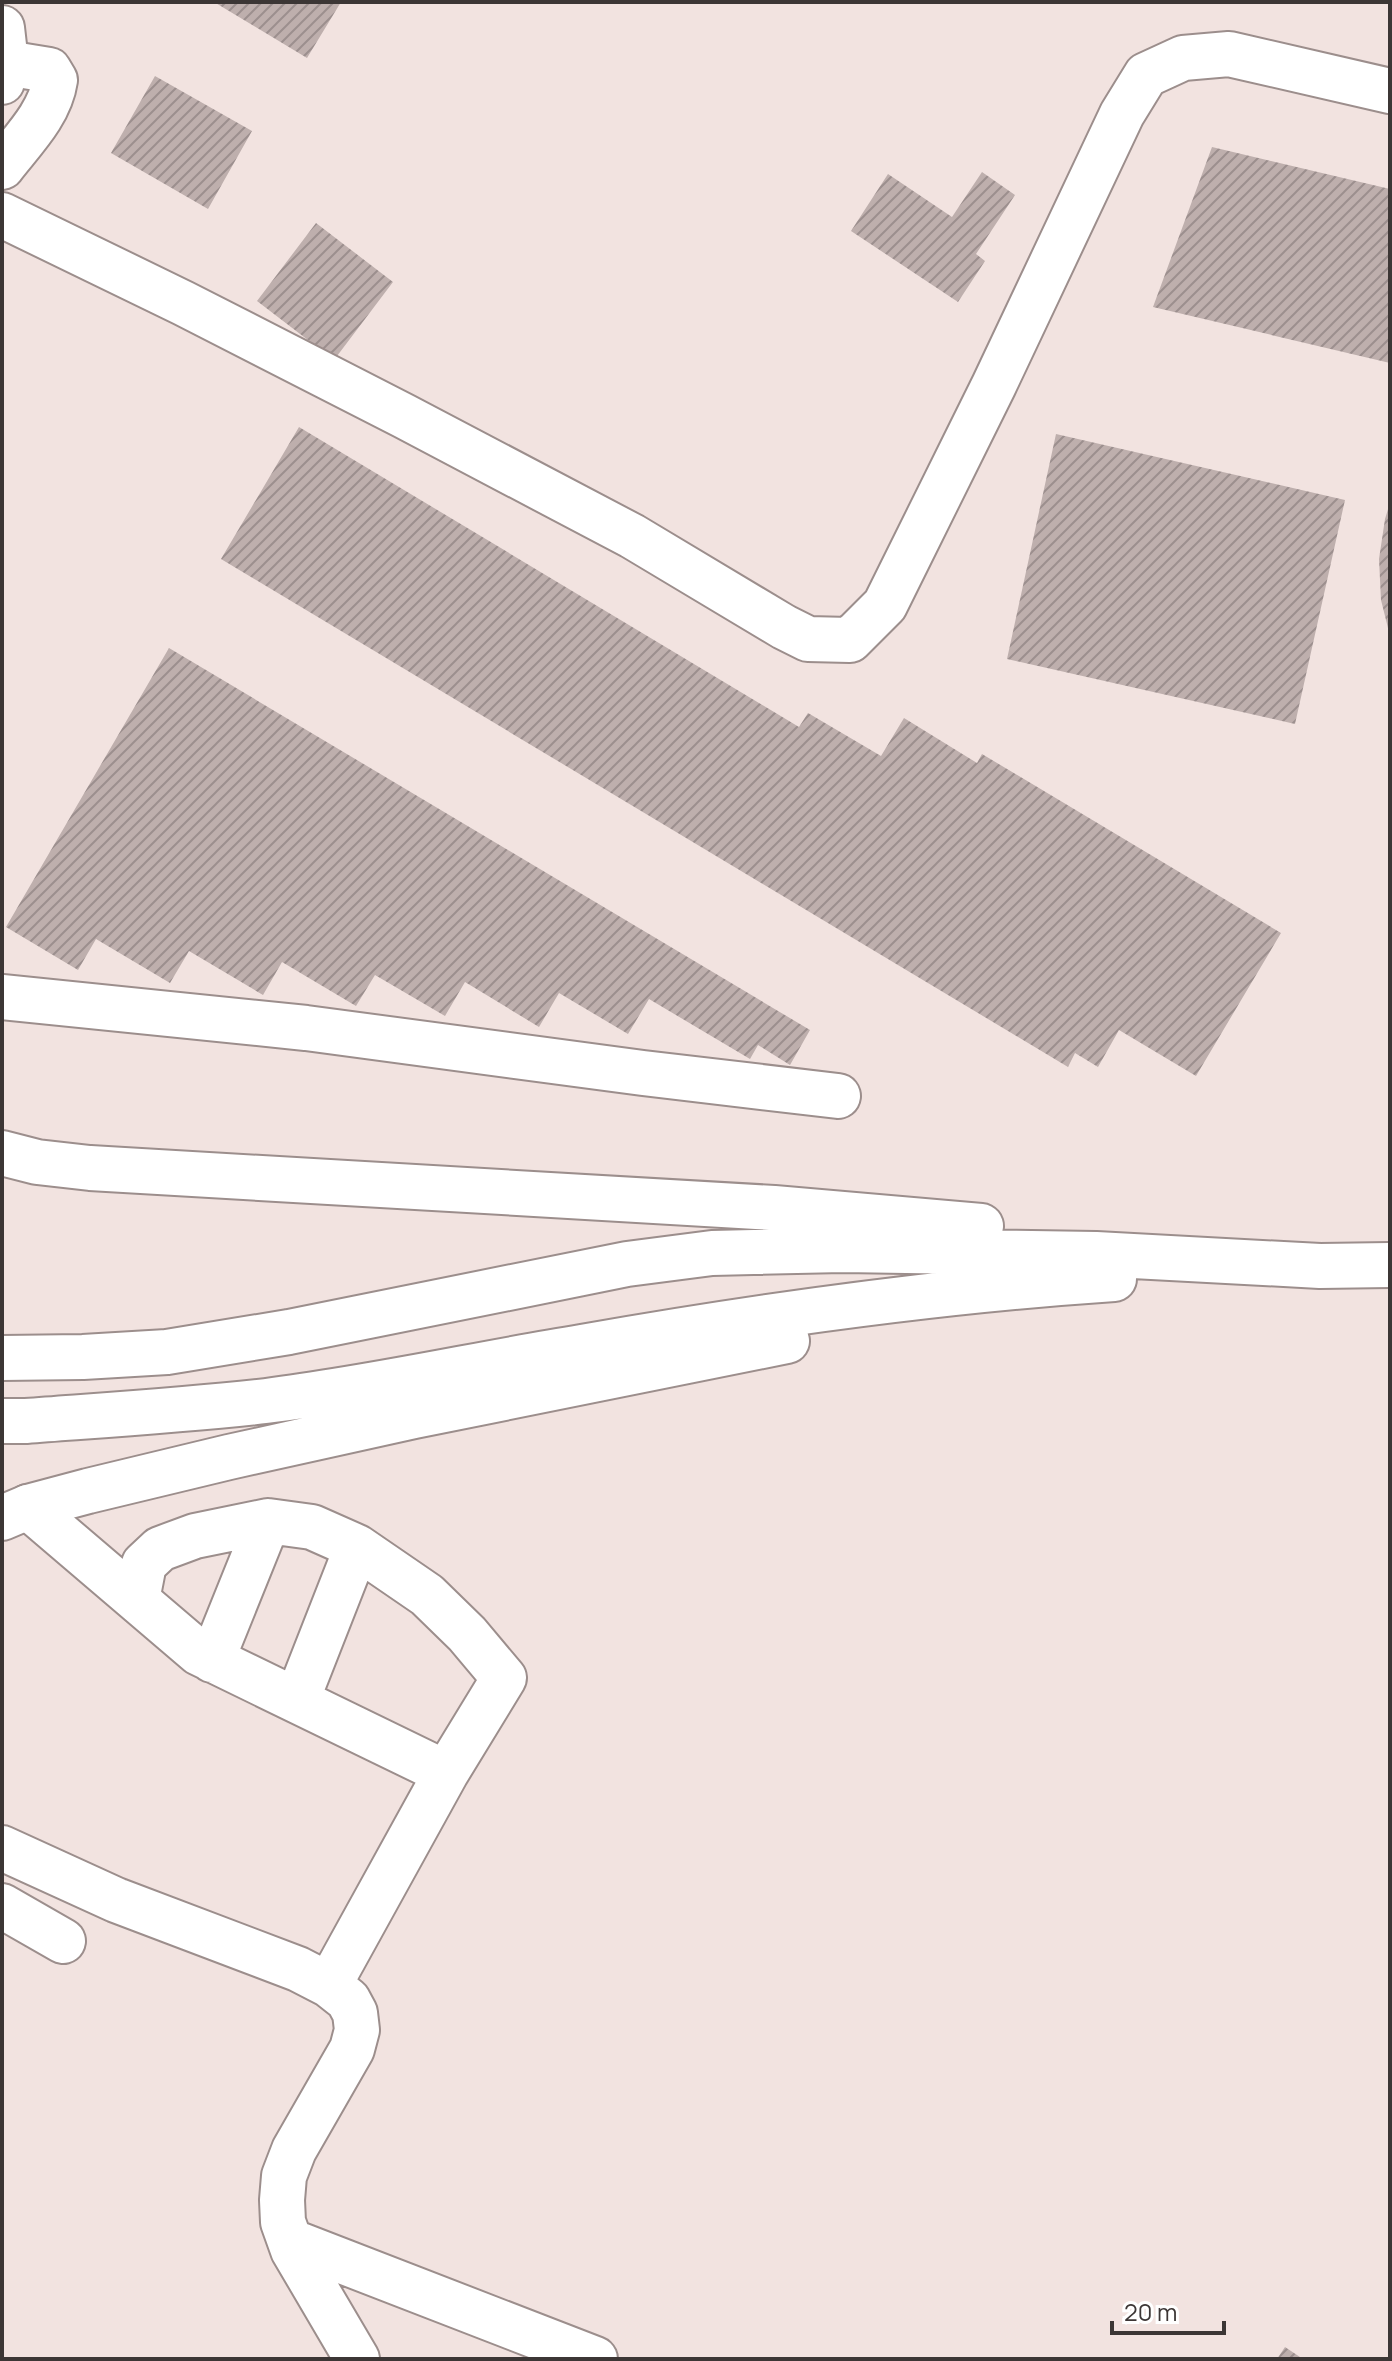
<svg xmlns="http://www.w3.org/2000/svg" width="1392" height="2361" font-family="Manrope,sans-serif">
  <defs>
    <pattern id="building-hatch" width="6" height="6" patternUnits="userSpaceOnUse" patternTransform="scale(2)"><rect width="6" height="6" fill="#beafad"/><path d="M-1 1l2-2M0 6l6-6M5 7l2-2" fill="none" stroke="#9c8f8e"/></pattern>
  </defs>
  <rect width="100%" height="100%" fill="#f2e3e0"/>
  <path fill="url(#building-hatch)" d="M214,2H341L307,58Z
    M155,76L252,131L208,209L111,153Z
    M1212,147L1390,189V363L1153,307Z
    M982,172L1015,195L976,254L985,261L958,302L851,231L888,174L952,217Z
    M316,223L393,282L334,360L257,301Z
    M299,427L799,727L808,713L881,756L904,718L977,763L982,754L1281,933L1196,1076L1119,1030L1098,1067L1075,1053L1068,1067L221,559Z
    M1056,434L1345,500L1295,724L1007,659Z
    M1389,506L1390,632H1389L1381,600L1379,559L1385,519Z
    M169,648L810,1030L790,1065L758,1045L750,1059L649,999L628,1034L559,993L539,1027L465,982L445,1016L375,975L356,1006L282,962L263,995L189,951L170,983L96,939L78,970L6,927Z
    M1285,2347L1303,2359H1277Z"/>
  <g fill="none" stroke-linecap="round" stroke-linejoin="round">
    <g stroke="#9c8e8c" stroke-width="48">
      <path id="minor" d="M2,167C22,141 50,114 55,80L49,70L6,63
        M2,215L183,303L404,416L632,536L784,627L808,639L850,640L885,605L994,385L1122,114L1146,75L1183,58L1229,54L1390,91
        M2,997L306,1028L643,1073L838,1096
        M28,1507L199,1653L446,1773
        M137,1600L144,1564L160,1549L195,1536L268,1521L312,1527L357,1547L427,1595L467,1634L504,1678L446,1773L329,1985
        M212,1660L268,1521
        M297,1700L357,1547
        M2,1848L116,1900L298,1969L329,1985L348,2000L355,2013L357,2030L352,2049L294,2150L284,2176L282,2200L283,2222L293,2250L357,2359
        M2,1906L63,1941
        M290,2241L595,2359"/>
    </g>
    <g stroke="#9c8e8c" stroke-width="48">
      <path id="major" d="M2,28L6,63L2,82
        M2,1153L37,1162L90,1168L774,1208L981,1226
        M2,1358L83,1357L167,1352L289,1332L627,1264L712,1253L843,1250L1096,1254L1320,1266L1390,1265
        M2,1421H26C106,1415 187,1410 266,1401C372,1388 477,1364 582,1347C758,1316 935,1291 1114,1279
        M2,1518L28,1507L88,1491L229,1457L414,1416L787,1341"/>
    </g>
    <use href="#minor" stroke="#fff" stroke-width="44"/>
    <use href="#major" stroke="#fff" stroke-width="44"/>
  </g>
  <rect width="1392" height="2361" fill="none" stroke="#3c3635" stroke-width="8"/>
  <path d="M1112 2321v12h112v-12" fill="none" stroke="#3c3635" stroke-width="4"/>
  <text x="1124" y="2321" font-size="24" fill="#3c3635" stroke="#ffffff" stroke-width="6" paint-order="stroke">20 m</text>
</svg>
